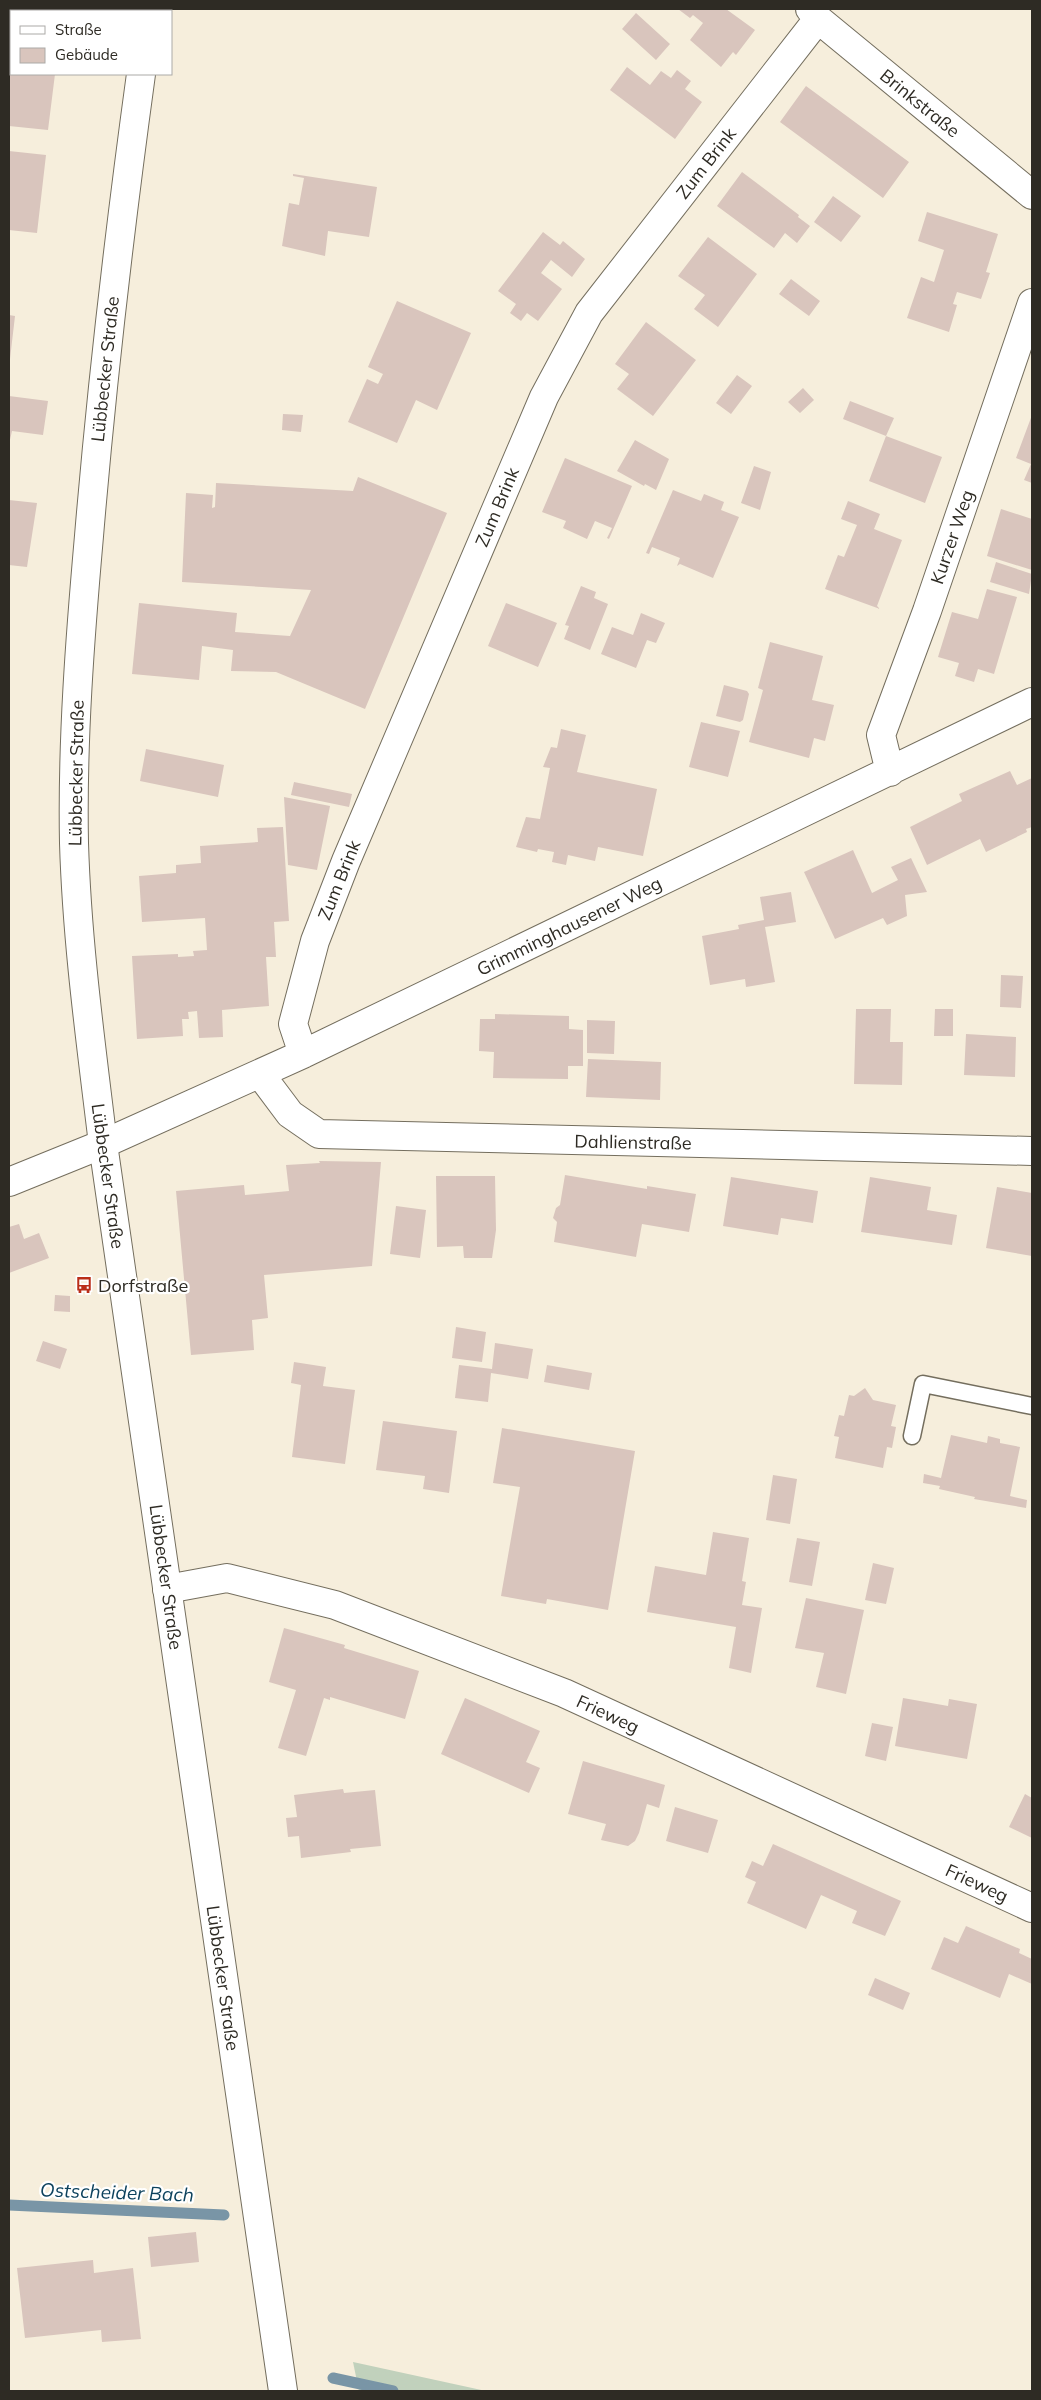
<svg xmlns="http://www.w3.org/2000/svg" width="1041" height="2400" font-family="Mulish,sans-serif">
  <rect width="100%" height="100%" fill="#f6eedc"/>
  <path fill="#c1d1bc" d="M353,2362L486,2391H359Z"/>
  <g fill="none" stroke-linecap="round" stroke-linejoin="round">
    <path stroke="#7995a6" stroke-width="11" d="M9,2205L224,2215
      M333,2378L393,2391"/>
  </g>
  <path fill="#d9c5bd" d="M9,9H61V11H11V23H9Z
    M678,9H726L755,30L736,55L733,52L721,67L690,40L703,23L693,15L690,18Z
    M636,13L670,44L656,60L622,29Z
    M9,47L11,48V74H55L48,130L9,126Z
    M627,67L650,85L661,71L671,78L677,70L691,81L685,89L702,102L675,139L610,90Z
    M806,86L909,162L883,198L780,122Z
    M9,151L46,155L37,233L9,230Z
    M742,172L799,215L798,217L810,226L797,243L785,233L774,248L717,206Z
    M293,174L377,187L369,237L328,231L325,256L282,246L289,203L299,205L304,178L293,176Z
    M833,196L861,216L841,242L814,222Z
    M927,212L998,234L986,272L990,273L981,299L957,292L953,304L957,305L949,332L907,318L921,277L934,282L944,250L918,241Z
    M543,232L560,245L563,241L585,259L572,277L551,260L541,273L562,289L538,321L527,313L521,321L510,313L516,304L498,291Z
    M708,237L757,274L718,327L694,309L705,295L678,276Z
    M791,279L820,301L809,316L779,294Z
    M397,301L471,333L437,410L416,400L397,443L348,422L367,379L378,384L383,374L368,367Z
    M9,315L15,316L10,359H9Z
    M646,322L696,360L653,416L617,389L629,374L615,364Z
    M737,375L752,386L731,414L716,403Z
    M803,388L814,400L800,413L788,402Z
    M9,396L48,401L43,435L12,431L9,444Z
    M850,401L894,418L886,436L843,419Z
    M283,414L303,415L301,432L282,430Z
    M1032,415V483L1024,480L1031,464L1016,458Z
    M886,436L942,457L925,503L869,481Z
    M635,440L669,459L656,490L645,484L644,486L617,471Z
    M565,458L632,486L609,539L607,538L612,528L595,521L587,539L563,528L566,521L542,512Z
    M754,466L771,472L760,510L741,503Z
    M358,477L447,513L365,709L276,672L231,671L233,650L202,646L199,680L132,674L139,603L237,613L235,632L290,636L311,590L182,582L186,493L213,495L212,508L215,507L216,483L353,491Z
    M673,490L701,501L704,494L724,502L721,510L739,517L713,578L680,564L677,566L680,558L652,547L649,554L646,553Z
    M9,500L37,503L27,567L9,565Z
    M848,501L880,514L874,529L902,540L877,606L880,609L825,589L838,555L844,557L857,525L841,519Z
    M1001,509L1032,519V570L987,556Z
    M996,562L1032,574L1029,594L990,582Z
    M581,586L596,592L594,598L608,604L590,650L564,639L569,626L565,625Z
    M987,589L1017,597L994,674L978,669L974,682L955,676L959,663L938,657L952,612L978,619Z
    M506,603L557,623L538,667L488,646Z
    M641,613L665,623L656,643L647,640L636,668L601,654L612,627L633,635Z
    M770,642L823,656L812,700L834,705L825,741L814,738L809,758L749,742L763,690L758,688Z
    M724,685L747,691L749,694L743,720L740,722L716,716Z
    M701,722L740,731L728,777L689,767Z
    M561,729L586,735L577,772L657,789L643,856L598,847L595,861L568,855L566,865L552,862L554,852L538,849L537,852L516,847L526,817L540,819L550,768L543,767L551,747L557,748Z
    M146,749L224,765L218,797L140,781Z
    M1010,771L1017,785L1032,778V827L1026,829L1027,832L986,852L980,839L927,865L910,827L962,801L959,794Z
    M294,782L352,794L349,807L291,795Z
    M284,797L330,806L317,870L288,865Z
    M283,827L289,921L274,922L276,957H266L269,1006L222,1010L223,1037L199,1038L197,1011L188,1012L189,1019H182L183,1036L137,1039L132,956L178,954V957L194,956L193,951L207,950L205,918L142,922L139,876L176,873V865L201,863L200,846L258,842L257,828Z
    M853,850L872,893L898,880L891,867L911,858L927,892L905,895L907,916L887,925L883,918L835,939L804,872Z
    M791,892L796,922L765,927L775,982L746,987L745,979L710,985L702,936L739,929L738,925L764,920L760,897Z
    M1001,975L1023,976L1021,1008L1000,1007Z
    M856,1009H891L890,1042H903L902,1085L854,1084Z
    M935,1009H953V1036H934Z
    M495,1014L569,1016V1029L583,1030V1066H568V1079L493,1078L494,1052L479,1051L480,1019H495Z
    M587,1020L615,1021L614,1054L587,1053Z
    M966,1034L1016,1037L1015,1077L964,1075Z
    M588,1059L661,1062L660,1100L586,1097Z
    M319,1161L381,1162L372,1266L264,1275L268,1318L252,1320L254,1350L191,1355L176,1191L244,1185L245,1195L289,1191L286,1165L320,1163Z
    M565,1175L647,1189V1186L696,1194L689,1232L642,1224L636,1257L554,1242L557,1222L553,1218L556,1208L560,1205Z
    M436,1176H495L496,1230L492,1258H464L463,1246L437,1247Z
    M731,1177L818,1191L813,1223L781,1218L778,1235L723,1226Z
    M870,1177L931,1187L927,1210L957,1215L952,1245L861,1232Z
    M997,1187L1032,1193V1256L986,1248Z
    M396,1206L426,1210L420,1258L390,1254Z
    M19,1224L24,1239L39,1233L49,1258L9,1273V1227Z
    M55,1295L70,1296V1312L54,1311Z
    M456,1327L486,1332L482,1362L452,1358Z
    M43,1341L67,1349L60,1369L36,1361Z
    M495,1343L533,1349L528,1379L491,1373L488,1402L455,1398L459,1365L492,1369Z
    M294,1362L326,1367L323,1386L355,1390L345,1464L292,1457L301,1385L291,1383Z
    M547,1365L592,1373L589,1390L544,1382Z
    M865,1388L873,1400L896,1405L891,1426L896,1427L892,1448L887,1447L883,1468L835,1458L839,1437L834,1436L839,1415L844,1416L849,1395L854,1396Z
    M383,1421L457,1431L449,1493L423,1489L425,1476L376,1470Z
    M502,1428L635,1451L608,1610L547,1599L546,1604L501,1596L520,1487L493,1483Z
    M951,1435L987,1443L988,1436L1000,1439V1443L1020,1447L1010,1496L1027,1500L1026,1508L974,1499L975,1497L939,1489L940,1486L923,1483L924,1474L941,1478Z
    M773,1475L797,1479L790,1524L766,1520Z
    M713,1532L749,1538L742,1581L746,1582L742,1605L762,1608L751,1673L729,1668L736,1627L647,1612L655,1566L706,1575Z
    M797,1538L820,1542L812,1586L789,1582Z
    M873,1563L894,1568L886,1604L865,1600Z
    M806,1598L864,1610L846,1694L816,1687L824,1653L795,1648Z
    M284,1628L345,1645L344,1648L419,1671L405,1719L330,1697V1700L324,1698L306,1756L278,1748L296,1690L269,1682Z
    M465,1698L540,1731L526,1762L540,1768L529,1793L441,1754Z
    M903,1698L948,1706L949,1699L977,1704L967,1759L895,1746Z
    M872,1723L893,1727L886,1761L865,1756Z
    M583,1761L665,1785L659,1808L647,1804L639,1833L635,1841L628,1846L601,1840L606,1824L568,1814Z
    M343,1789L344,1793L375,1790L381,1846L350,1849L351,1852L301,1858L299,1836L288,1837L286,1818L297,1817L294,1795Z
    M1025,1794L1032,1798V1838L1009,1827Z
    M675,1807L718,1820L708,1853L666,1841Z
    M773,1844L901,1901L885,1936L852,1923L857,1911L821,1895L806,1929L747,1903L756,1882L745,1877L752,1861L763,1866Z
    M966,1926L1020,1949L1019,1953L1032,1959V1984L1009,1974L1000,1998L931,1969L944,1937L958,1943Z
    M875,1978L910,1993L903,2010L868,1995Z
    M196,2232L199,2262L151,2267L148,2237Z
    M93,2260L94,2273L133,2268L141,2339L102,2342L101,2330L25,2338L17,2268Z"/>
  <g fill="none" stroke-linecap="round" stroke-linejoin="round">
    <g stroke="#746e5e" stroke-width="19">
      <path id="service" d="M912,1436L923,1384L1032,1406"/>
    </g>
    <g stroke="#746e5e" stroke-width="30">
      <path id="minor" d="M810,9L818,19L1032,195
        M890,772L881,735L927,611L1032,303
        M303,1054L293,1024L315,941L346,861L544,397L589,313L818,19
        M260,1074L290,1114L319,1134L1032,1151
        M9,1182L103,1144L303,1054L1032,702
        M167,1589L227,1578L335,1605L564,1693L1032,1908"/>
    </g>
    <g stroke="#746e5e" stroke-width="30">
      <path id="secondary" d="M150,11V9
        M141,74C120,227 102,381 89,536C80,638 72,741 74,843C77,944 91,1044 103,1144L283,2391"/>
    </g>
    <use href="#service" stroke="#fff" stroke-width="16"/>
    <use href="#minor" stroke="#fff" stroke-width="28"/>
    <use href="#secondary" stroke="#fff" stroke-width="28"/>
  </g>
  <defs>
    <g id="bus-bare" transform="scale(1.35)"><path d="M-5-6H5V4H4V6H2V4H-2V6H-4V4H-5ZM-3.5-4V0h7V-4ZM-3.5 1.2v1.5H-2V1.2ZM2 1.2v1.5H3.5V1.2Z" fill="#ba2e19" stroke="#fff" stroke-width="2.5" paint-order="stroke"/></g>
  </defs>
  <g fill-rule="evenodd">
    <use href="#bus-bare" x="84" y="1285"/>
  </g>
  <g text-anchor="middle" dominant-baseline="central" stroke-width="4.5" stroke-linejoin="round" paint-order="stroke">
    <g font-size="18" fill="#2e2b24" stroke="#fff">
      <text transform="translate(920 103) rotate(39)">Brinkstraße</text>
      <text transform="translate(706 163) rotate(-52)">Zum Brink</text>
      <text transform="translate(105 369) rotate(-84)">Lübbecker Straße</text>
      <text transform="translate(497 507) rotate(-67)">Zum Brink</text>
      <text transform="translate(952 537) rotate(-71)">Kurzer Weg</text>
      <text transform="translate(76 773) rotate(-89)">Lübbecker Straße</text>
      <text transform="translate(339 880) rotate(-68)">Zum Brink</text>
      <text transform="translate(569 926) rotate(-26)">Grimminghausener Weg</text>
      <text transform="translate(633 1142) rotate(1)">Dahlienstraße</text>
      <text transform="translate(108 1176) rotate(82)">Lübbecker Straße</text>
      <text transform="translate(166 1577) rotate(82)">Lübbecker Straße</text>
      <text transform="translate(608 1714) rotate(25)">Frieweg</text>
      <text transform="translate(977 1883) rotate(25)">Frieweg</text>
      <text transform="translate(223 1978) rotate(82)">Lübbecker Straße</text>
    </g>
    <g font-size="18" fill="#2e2b24" stroke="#fff" text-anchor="start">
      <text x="98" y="1285">Dorfstraße</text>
    </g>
    <g font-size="19" font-style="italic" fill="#0d425d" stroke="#fff">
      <text transform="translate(117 2192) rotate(2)">Ostscheider Bach</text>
    </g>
  </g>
  <rect width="1041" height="2400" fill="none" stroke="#2e2b24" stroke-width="20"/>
  <rect x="10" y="10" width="162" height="65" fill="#ffffff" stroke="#abaaa7"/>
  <rect x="20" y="26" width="25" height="8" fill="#ffffff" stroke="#abaaa7"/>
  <text x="55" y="35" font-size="15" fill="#2e2b24">Straße</text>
  <rect x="20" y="48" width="25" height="15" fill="#d9c5bd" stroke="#abaaa7"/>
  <text x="55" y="60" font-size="15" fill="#2e2b24">Gebäude</text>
</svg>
